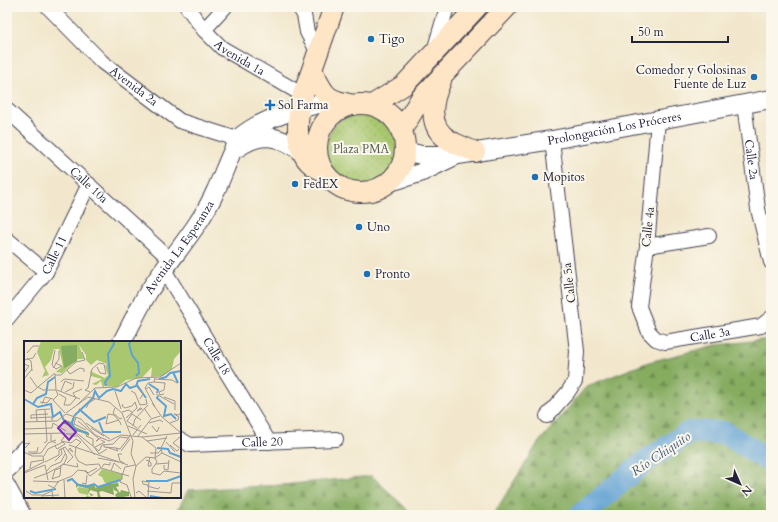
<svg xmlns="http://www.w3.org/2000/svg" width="778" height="522" font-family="Cardo,serif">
  <defs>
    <pattern id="forest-firs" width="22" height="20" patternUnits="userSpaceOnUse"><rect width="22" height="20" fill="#86ac61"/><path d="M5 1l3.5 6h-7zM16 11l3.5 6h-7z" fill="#6d8c51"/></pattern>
    <pattern id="park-dots" width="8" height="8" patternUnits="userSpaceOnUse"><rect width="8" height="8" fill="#a9c76e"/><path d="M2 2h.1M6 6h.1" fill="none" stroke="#91ab60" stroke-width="1.8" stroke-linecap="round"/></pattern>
  </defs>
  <rect width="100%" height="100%" fill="#fbf7ec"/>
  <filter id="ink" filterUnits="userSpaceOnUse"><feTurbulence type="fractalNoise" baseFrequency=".025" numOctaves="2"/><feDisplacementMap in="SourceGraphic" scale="8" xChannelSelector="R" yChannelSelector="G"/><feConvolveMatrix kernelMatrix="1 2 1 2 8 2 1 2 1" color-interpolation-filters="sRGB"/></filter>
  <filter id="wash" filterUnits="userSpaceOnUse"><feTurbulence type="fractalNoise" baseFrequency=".012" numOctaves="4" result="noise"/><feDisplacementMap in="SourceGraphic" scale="16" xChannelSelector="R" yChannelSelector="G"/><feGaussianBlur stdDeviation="0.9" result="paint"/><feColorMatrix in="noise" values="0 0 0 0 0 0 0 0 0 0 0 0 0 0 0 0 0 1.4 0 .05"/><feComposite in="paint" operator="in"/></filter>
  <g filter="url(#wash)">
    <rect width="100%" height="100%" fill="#f2e7cc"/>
    <path fill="url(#forest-firs)" stroke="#54674e" d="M771,339V411L767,413L766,442L771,447V515H493L538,443L587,386L649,362L716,345Z
      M372,476L413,515H175L188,490L282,485Z"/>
    <path fill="url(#park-dots)" stroke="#667454" d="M326 149a36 36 0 1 1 72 0a36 36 0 1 1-72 0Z"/>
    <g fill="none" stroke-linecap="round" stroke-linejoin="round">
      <path stroke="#60a1d3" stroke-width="23" d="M581,515L646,461L690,432L725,433L771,462"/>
    </g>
  </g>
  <g filter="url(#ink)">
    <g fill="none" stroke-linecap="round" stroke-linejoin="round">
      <g stroke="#414051" stroke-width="16">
        <g id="minor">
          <path id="s1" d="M48,7L102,62L180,121L237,139"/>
          <path id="s2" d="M187,7L204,30L222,48L303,95"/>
          <path d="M299,7L304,15L307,32L318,53"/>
          <path d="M204,30L225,7"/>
          <path d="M434,51L447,7"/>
          <path id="s3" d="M744,104L758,209L771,262"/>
          <path id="s4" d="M7,110L171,260"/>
          <path id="s5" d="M658,121L647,246L639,307L649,332L656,339L665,342L761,326L771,318"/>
          <path d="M7,239L46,272"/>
          <path d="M647,246L709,236"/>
          <path id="s6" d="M164,270L269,442"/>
          <path id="s7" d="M7,319L46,272L89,184"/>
          <path d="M547,416L568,392L575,381L577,351L552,140"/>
          <path id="s8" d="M180,439L190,445L336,439"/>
          <path d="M7,484L24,515"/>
        </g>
      </g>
      <g stroke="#414051" stroke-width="20">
        <g id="tertiary">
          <path d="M239,147C264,130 280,137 303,152"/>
          <path id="s9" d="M405,151L421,155H458L552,140L771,99"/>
          <path d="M387,183L420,173L455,156"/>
          <path id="s10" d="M122,342C131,325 139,307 149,291C171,257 200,227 216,190C220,182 235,142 239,138C261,118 306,106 334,101"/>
          <path d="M7,469L25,450"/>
        </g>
      </g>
      <g stroke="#414051" stroke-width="22">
        <path id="secondary" d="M312,70C325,96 325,100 354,105
          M441,81C432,101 427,127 449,140C457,145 467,148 475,152
          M317 148a44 44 0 1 1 88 0a44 44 0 1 1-88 0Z
          M372,105L404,85L477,7
          M401,131L421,98L507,7
          M321,170C292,158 296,120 303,95L334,7"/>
      </g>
      <use href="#minor" stroke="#fff" stroke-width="14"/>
      <use href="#tertiary" stroke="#fff" stroke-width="18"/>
      <use href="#secondary" stroke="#fee5c5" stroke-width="20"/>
    </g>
  </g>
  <g fill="#1f6fb2" stroke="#fbf7ec" stroke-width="1.5">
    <circle cx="371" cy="39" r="4"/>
    <circle cx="754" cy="77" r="4"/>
    <path d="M268 99h4v4h4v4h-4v4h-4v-4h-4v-4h4z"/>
    <circle cx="535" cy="177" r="4"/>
    <circle cx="295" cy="184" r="4"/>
    <circle cx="359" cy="227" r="4"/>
    <circle cx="367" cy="274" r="4"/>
  </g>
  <g text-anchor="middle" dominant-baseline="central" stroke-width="4" stroke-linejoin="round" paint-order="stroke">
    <g font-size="12" fill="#22223b" stroke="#fbf7ec" text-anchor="start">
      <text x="379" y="39">Tigo</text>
      <text x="746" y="70" text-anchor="end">Comedor y Golosinas<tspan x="746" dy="14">Fuente de Luz</tspan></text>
      <text x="278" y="105">Sol Farma</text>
      <text x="543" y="177">Mopitos</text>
      <text x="303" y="184">FedEX</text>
      <text x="367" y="227">Uno</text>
      <text x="375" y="274">Pronto</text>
    </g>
    <g font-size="12" fill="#22223b" stroke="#fbf7ec">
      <text stroke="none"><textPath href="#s2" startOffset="74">Avenida 1a</textPath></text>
      <text stroke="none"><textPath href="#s1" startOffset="117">Avenida 2a</textPath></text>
      <text stroke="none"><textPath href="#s9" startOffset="212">Prolongación Los Próceres</textPath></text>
      <text stroke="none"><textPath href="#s3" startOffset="56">Calle 2a</textPath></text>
      <text stroke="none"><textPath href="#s4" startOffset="111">Calle 10a</textPath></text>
      <text transform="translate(648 227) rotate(-84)">Calle 4a</text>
      <text stroke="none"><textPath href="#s10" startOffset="111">Avenida La Esperanza</textPath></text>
      <text stroke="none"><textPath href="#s7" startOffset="80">Calle 11</textPath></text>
      <text transform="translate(569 283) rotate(-97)">Calle 5a</text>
      <text stroke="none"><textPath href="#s5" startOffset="279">Calle 3a</textPath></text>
      <text stroke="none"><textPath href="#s6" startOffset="101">Calle 18</textPath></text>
      <text stroke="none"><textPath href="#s8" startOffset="84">Calle 20</textPath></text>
    </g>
    <g font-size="12" fill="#515c4d" stroke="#fbf7ec">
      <text x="361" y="149">Plaza PMA</text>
    </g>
    <g font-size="13" font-style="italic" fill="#3e5b7f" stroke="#fbf7ec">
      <text transform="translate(661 454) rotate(-34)">Río Chiquito</text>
    </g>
  </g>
  <g transform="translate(24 341)">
    <rect width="157" height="157" fill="#f2e7cc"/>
    <path d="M17,0H157V10L150,18L148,28L139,35L127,36L128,26L118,37L102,39L93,46L80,45V47H75H79L77,40L72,44L68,43L78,38L67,35L66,30L81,37L84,34L81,25L83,23L73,19L67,24L62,19V14L55,4L60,18H54L38,32L32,31L39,25L35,8H30L27,19L21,26L25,34L18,36L21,30L13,11ZM78,128L98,133L99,138L93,142H81L78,136L74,134ZM55,146L65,148L64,155L72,157H60L64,154L55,152L53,148Z" fill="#a9c76e"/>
    <path d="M53,4V20L40,27L37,5ZM49,76V85L65,92V95L37,81H40L39,78L47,81ZM52,142L63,145L70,143L72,148L73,145L74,146L82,143L94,142L95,145L92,146L96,152L97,149L105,151V155L93,157L91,154L94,151L90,149L89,146L90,154L78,150L75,151L77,157H74L73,151L66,149L65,152L70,154L67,155L64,151L65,148L54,145L52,147Z" fill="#86ac61"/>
    <path fill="none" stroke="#60a1d3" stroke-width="2" d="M107,0L105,3L108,14L114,22L115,32L112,35M149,31L154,42M135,38L142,36L146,32L157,30M125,43L134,49L133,52M113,44L122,57M82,45L81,41L86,35L84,13L90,3L89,0M134,55L133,57L142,65L140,75L147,73L152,78M0,58L14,66L27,63L29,76L36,71L41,82H48L50,76M9,63L13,57L22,53L24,41L31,36M55,68L70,81L82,76M50,75L69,57L71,50L75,57L83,50L89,48L97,50L102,43L106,47L112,45L114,40L126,38M75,81L79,91H97M48,82L51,89L64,92M133,107L144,108L146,112L157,116M43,140L48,138L54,144L64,145L70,143L74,146L96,139M122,140H143L157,135M6,150L11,152L32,148M126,155L138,157"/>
    <path fill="none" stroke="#9f9892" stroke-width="1" d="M31,9L28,24L32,28M3,12L9,5H15M3,17L7,20L8,30M0,19L9,17L12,12M31,22L38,25L32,28M0,23L5,25L0,32M29,27L35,18V10M43,29L46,33L56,27L60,28V31M31,33L32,49M31,34H37L52,21L61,19L58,11M6,36L13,46M0,38L8,28M131,38L148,39L153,42M37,41L40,38L60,40M130,41L141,42L140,49L135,51L136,54L140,53M14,46L31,32M113,46L119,53L116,58M122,48L125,46L130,54M0,49L7,52L14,46L19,49H32M32,49L34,54L29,59L41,72M33,49L56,58M37,50L41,40L48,43M91,50L97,68M107,50L111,52L116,64L123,63L122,58M41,51L49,47L50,41M66,51L61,49L64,47L68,28L75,22L80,23L82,33L76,32L73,26M35,53L42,57L40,64H46L52,57M132,53L150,63M140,56L151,60V69M52,57L49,52L58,48M16,61L23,62L27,57M128,62L138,76L157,92M18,63L21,56L29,58M99,63L98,65L101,67L108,65L111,61L113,67L102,77M53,64L71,47L93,46L112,37L136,36L157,22M131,66L121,47L124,42L130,41L131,37M62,67L65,62L71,58M91,67L89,72L96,78L98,77M120,67L127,77M117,68L113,70L116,67H117L118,68V69M98,71L105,69L109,72M42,72L64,56L85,61L98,72L109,100L107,113L112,125L109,138L111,157M42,73L57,78L71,94L85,100L97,94L118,96L132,107L131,117M52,76L50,83L62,89M7,77L28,76V80M7,78V74L24,73M95,79L82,83L84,73L90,74L96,81L97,84M13,80L12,69L26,68M54,80L75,98L72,100L77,97M0,81L33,80L42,73M29,82L42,90M62,82L86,98M125,82L136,79L139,81M146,82L154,79L155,76L150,73L155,74L157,71M104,85L123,93M109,85L111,78L124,64M128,85L133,91L135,86M67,87L80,95M113,87L103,80L108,73L117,79M0,88L28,87L29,82M43,92L37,100L47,102L52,98L57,101L52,106L51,114L54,120L62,124L75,123L77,127L105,135M65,92L62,95L69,98V105M0,93L41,92M27,93V100L32,102M43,93H54L75,110L78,104L89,103M109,94L117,84M46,95H54L71,114M114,95L127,78L136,75M143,95L137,107L138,112L157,121M157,95L149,102L157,108M118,96L157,92M123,100L143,97M142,101L151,111M20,102L23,100L21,69M89,103L96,96L105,97M45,104L104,124M80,104V106L92,107M146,104L153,110L155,108M70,106L75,113L83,108M71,106L81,101L77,99M82,106L94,110L92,107L96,108L106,95M0,108L6,102L0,103M44,110L46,107L49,111L46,109M97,110L106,98M0,111L8,115H19L20,121M4,111H13L14,106M126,112H134L137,109M5,113L17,112L24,102L32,99M98,113H94L96,120L100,122M20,115L24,108L39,101L41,103L33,108L31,105M74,117L95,121M131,117L133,121L128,128V132L136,134L140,130L157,132M122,119L125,120L127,122V125H124L125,120L126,116M31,120L38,113L37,108M21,121L35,114V109L41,106L49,116L43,122M38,123L54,126L53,122M132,123L145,122M21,124L24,139M140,124V128L144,129L145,119M112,125L122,116L131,117L138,112M78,126L80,123L86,124V121M6,127L7,121L19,119M37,127L31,129L28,138L36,135L37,124M61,129L64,132L73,127M23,130L27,125L37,121L41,113M87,130L90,122L97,128M0,131L20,121M0,132L21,124M10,137L24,132L40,123L43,116L39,107M40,139L41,157M9,140L35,141M33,141L48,135L54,129L61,130L66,135L77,127M58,142L62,143L63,134M24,144L30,147L34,141M124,144L119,143L118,140L124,141M123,145L134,148L136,146M2,150L8,154H19L28,150L29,157M123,150L147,152L148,142H157M112,152L115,150L123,157M17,155L35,154M107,156L103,144L96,141L101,126L111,124M124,157L125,140"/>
    <path fill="#7b2cbf" fill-opacity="0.15" stroke="#7b2cbf" stroke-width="2" d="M41,80L52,91L45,99L34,87Z"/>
    <rect width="157" height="157" fill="none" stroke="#22223b" stroke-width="2"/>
  </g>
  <rect width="778" height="522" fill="none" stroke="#fbf7ec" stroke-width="24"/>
  <g transform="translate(740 484) rotate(135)" stroke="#fbf7ec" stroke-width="3" paint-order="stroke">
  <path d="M0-3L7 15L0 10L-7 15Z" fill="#22223b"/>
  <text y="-6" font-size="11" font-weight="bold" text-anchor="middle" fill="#22223b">N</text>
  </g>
  <path d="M632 36v6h96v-6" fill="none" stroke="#22223b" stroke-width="2"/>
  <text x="638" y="36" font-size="12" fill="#22223b" stroke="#fbf7ec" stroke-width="3" paint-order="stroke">50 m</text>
</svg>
